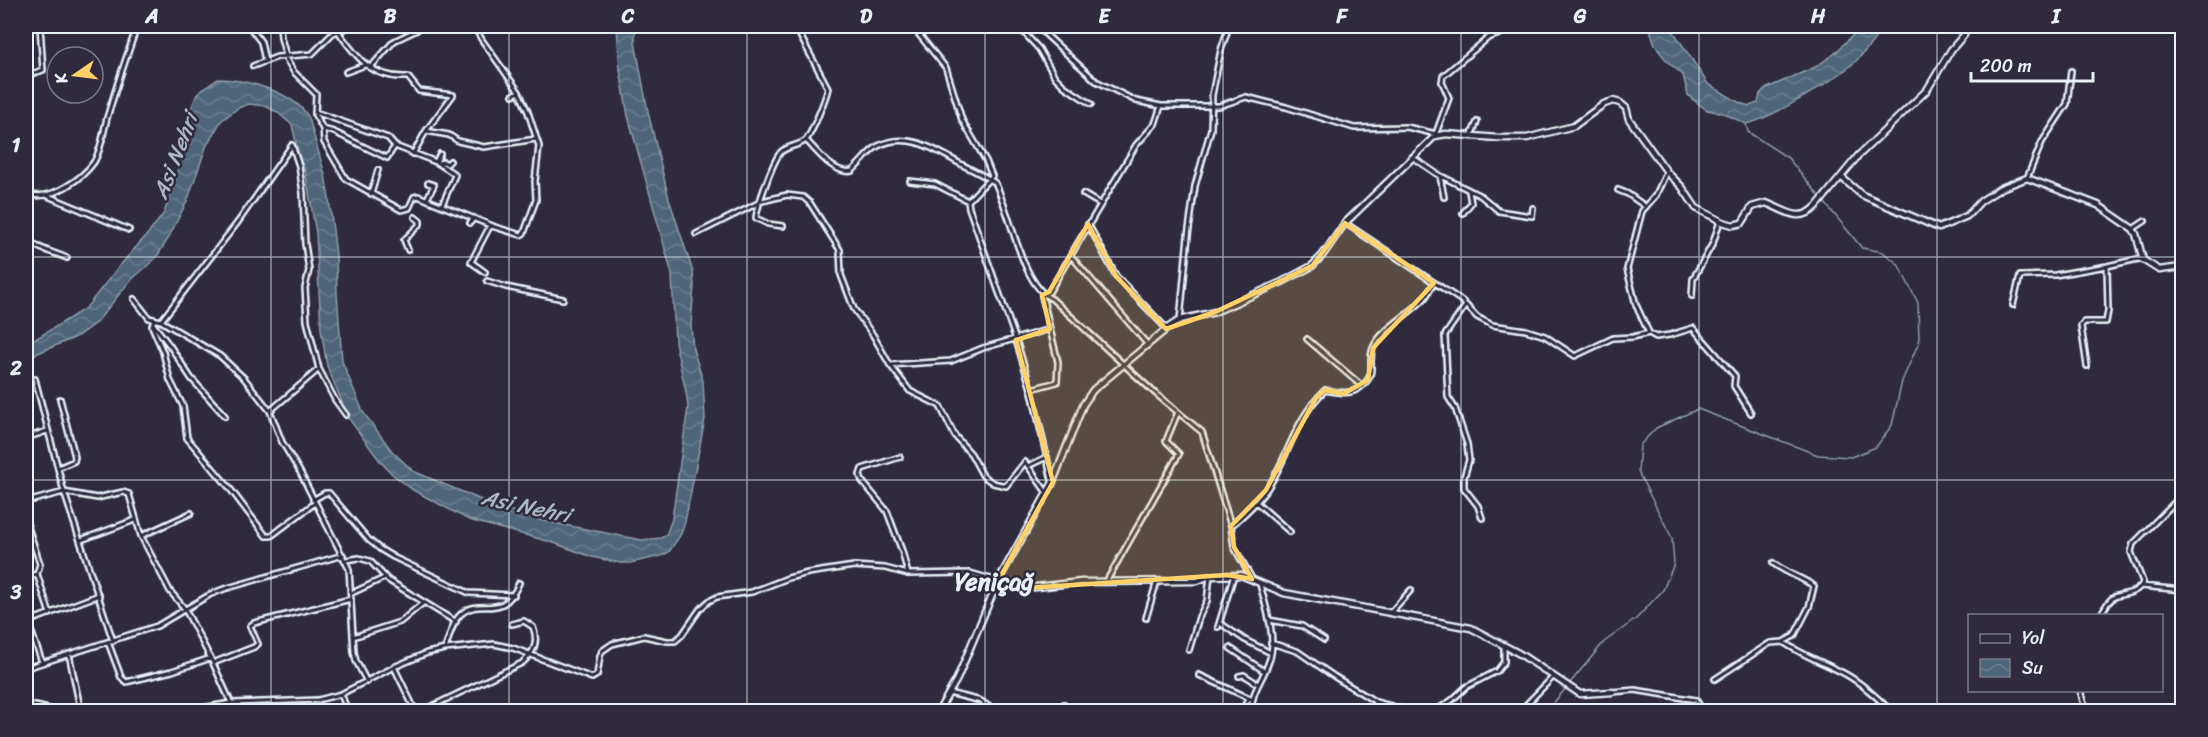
<svg xmlns="http://www.w3.org/2000/svg" width="2208" height="737" font-family="Sriracha,sans-serif">
  <defs>
    <pattern id="water-waves" width="16" height="10" patternUnits="userSpaceOnUse" patternTransform="scale(1.5)"><rect width="16" height="10" fill="#4f667a"/><path d="M0 5q4-4 8 0t8 0" fill="none" stroke="#687c8e"/></pattern>
  </defs>
  <rect width="100%" height="100%" fill="#2f2a3d"/>
  <filter id="ink" filterUnits="userSpaceOnUse"><feTurbulence type="fractalNoise" baseFrequency=".0167" numOctaves="2"/><feDisplacementMap in="SourceGraphic" scale="12" xChannelSelector="R" yChannelSelector="G"/><feConvolveMatrix kernelMatrix="1 2 1 2 8 2 1 2 1" color-interpolation-filters="sRGB"/></filter>
  <g filter="url(#ink)">
    <path fill="url(#water-waves)" stroke="#8c9eac" stroke-width="1.5" d="M617,26H635V42L648,112L669,199L693,272L694,285L691,325L693,349L703,381L705,419L685,522L681,534L669,552L661,556L630,563H620L592,557L551,542L469,520L413,490L392,474L380,461L349,419L327,366L321,329L316,233L305,170L300,160L292,125L277,112L265,106L249,104L238,108L221,121L206,147L188,199L168,239L156,258L129,282L97,322L76,337L26,358V342L39,337L86,308L116,270L152,229L164,213L176,178L188,116L195,99L200,91L218,79C245,79 295,92 309,118L325,175L329,198L336,255L337,293L342,361L363,412L392,451L413,471L493,505L544,521L642,540L661,538L666,535L672,519L688,407L686,392L675,342L672,274L628,116L620,70Z
      M1649,26H1670L1708,84L1740,103L1749,106L1758,103L1760,94L1765,89L1815,67L1834,54L1862,26H1884C1876,37 1868,49 1858,59C1839,78 1772,118 1746,124L1723,113L1707,110L1692,99L1688,95L1683,75L1668,62L1659,51L1655,45Z"/>
    <g fill="none" stroke-linecap="round" stroke-linejoin="round">
      <path stroke="#8c9eac" stroke-width="1.5" d="M1546,712L1604,642L1636,619L1663,590L1674,564L1672,538L1638,472L1640,445L1656,428L1698,409L1818,455L1851,457L1876,447L1892,425L1902,381L1919,342L1918,303L1898,264L1883,252L1862,248L1788,158L1748,132L1746,124"/>
      <g stroke="#e8f1f8" stroke-width="8">
        <path id="street" d="M249,26L261,42L265,61
          M280,26L281,38L286,56
          M912,26L946,68L962,120L986,161L992,176L968,201L969,208L1016,340L1032,392L1052,480
          M1018,26L1039,49L1055,77L1064,86L1091,104
          M1031,26L1043,32L1096,81L1136,101L1161,106H1219L1246,97L1286,107L1354,128L1407,127L1436,134
          M338,31C356,57 372,79 408,77L419,91L453,95L426,131
          M1043,32L1045,26
          M284,56L294,72L316,94L315,115L323,129L324,142L346,179L401,210L409,208L414,197L418,196L495,227L521,235L524,233L536,200L535,181L539,146L528,112L519,92L482,40L474,26
          M253,66L277,57L312,54L333,33L351,26
          M370,68L394,41L417,30
          M346,72L365,65
          M26,76L43,70L40,26
          M513,95L519,92
          M315,112L388,138L395,146L436,162L453,173L455,175L442,205
          M323,129L334,132L387,158L395,146
          M1435,136L1449,98L1442,82L1443,76L1488,38L1502,33L1510,26
          M1471,136L1477,122
          M806,140C817,151 834,175 852,171C861,163 868,152 878,146C907,131 934,149 959,163C966,167 990,178 995,183C998,187 1000,195 1002,200C1014,228 1024,286 1052,299L1156,394L1202,432L1231,526L1234,547L1252,579
          M413,154L426,131L449,135L458,141L484,147L536,139
          M1412,157L1437,174L1481,196L1499,211L1532,216L1533,208
          M436,162L440,154
          M438,163L444,162L447,164L450,161
          M1666,173L1656,195L1642,211L1627,269L1636,305L1649,333L1656,337L1670,335L1693,328L1735,376L1734,386L1751,413
          M1440,176L1444,197
          M2027,178L2042,142L2067,104L2071,71
          M910,181L935,184L968,201
          M1618,190L1628,194L1646,207
          M371,194L378,170
          M1083,194L1100,204
          M48,196L129,230
          M427,199L434,185L428,183
          M26,203L32,195C52,200 83,178 94,162C102,148 103,133 107,118C116,87 127,56 137,26
          M1463,213L1471,203L1469,191
          M470,223L474,218
          M1345,223L1462,301L1477,317L1492,325L1526,330L1545,336L1575,356L1613,338L1633,337L1649,333
          M1088,224L1116,276L1167,329
          M783,226L768,224L756,218C757,207 773,160 781,152C787,146 799,146 806,140C812,133 826,98 828,88L795,26
          M2133,229L2145,221
          M696,234L762,201L787,195L803,197L810,203L840,250L841,275L854,309L873,335L890,365L951,361L983,348L1050,329L1042,295L1049,292L1136,145L1155,124L1161,106
          M26,239C37,249 53,252 67,258
          M408,250L404,240L420,224V221L415,217
          M1071,256L1148,345
          M485,272L471,262L490,226
          M487,281L506,287L563,299
          M1692,296L1693,279L1713,243L1720,221
          M134,299L149,318L161,321L220,356L244,378L270,411L282,442L300,472L349,569L354,652L356,661L367,682
          M1466,305L1445,335L1448,397L1455,408L1467,444L1469,460L1464,477V488L1478,506L1482,518
          M2013,305L2020,276L2055,275L2107,266L2138,259L2142,260
          M154,319L152,326L163,352L170,380L183,406L187,438L228,486L266,536H271L315,503
          M1180,320L1188,236L1195,186L1211,129L1212,95L1221,50L1229,26
          M161,321L238,222L292,145L299,166L303,193L305,244L309,270L305,288L307,321L319,369L270,411
          M153,324L170,346L191,378L225,416
          M1307,339L1362,386
          M890,365L910,391L940,406L955,436L971,454L983,476L993,483L1006,486L1025,462L1047,493
          M2087,366L2081,326L2084,322H2106L2108,311L2107,266
          M319,369L335,400L346,415
          M35,379L64,492L113,641
          M1031,389L1057,382L1058,362L1050,329
          M26,438L47,431
          M900,457L862,469L860,475L862,481L887,511L902,551L908,574
          M1028,466L1047,457
          M58,468L74,461L75,457L60,399
          M313,500L325,493H329L369,540L380,549L393,557L469,593L514,595
          M26,502L64,492L97,498L123,492L129,494L141,536L170,591L185,609L213,663L231,703
          M1256,502L1290,532
          M26,521L40,564L37,574L26,577
          M1231,526C1244,515 1257,503 1267,489C1290,455 1293,421 1325,390C1338,392 1349,396 1361,387C1378,373 1367,364 1373,348C1381,329 1410,314 1424,299C1428,294 1431,288 1434,283
          M141,536L191,513
          M81,540L135,520
          M346,560L359,558L370,561L388,580L456,622
          M37,574L50,614
          M1106,582L1179,454L1166,441L1178,412
          M2141,586L2143,582L2131,552L2133,544L2182,495
          M352,593L384,578
          M1391,612L1411,590
          M26,616L42,662
          M2100,616C2104,609 2109,598 2117,596C2127,593 2133,594 2141,586L2182,590
          M1146,618L1157,581
          M1269,620L1302,626L1324,640
          M27,622L99,595
          M1220,623L1245,640L1271,653
          M1218,627L1234,575
          M353,637L400,622L423,603
          M108,642L121,677L126,682L172,671L211,658
          M1783,642C1803,656 1826,663 1847,675C1864,685 1878,698 1892,712
          M1271,643L1297,651L1335,677L1376,702L1411,711L1438,709L1452,700L1466,687L1497,671L1504,662V646
          M1230,648L1264,671
          M445,649C449,638 452,622 461,614C481,596 502,623 519,583
          M1189,650L1199,617L1207,601L1210,576
          M69,654L81,712
          M213,663L254,647L258,644L250,626L254,623L351,599
          M394,667L416,712
          M26,668L157,626L211,594L224,589L343,555
          M1199,675L1251,699
          M1239,676L1244,675L1258,684
          M1715,679L1770,643L1783,642L1794,636L1809,607L1814,586C1800,577 1786,573 1773,563
          M2080,690L2086,712
          M1612,692L1635,690L1696,700L1704,712
          M949,693L981,701L997,712
          M341,694L348,712
          M26,704L62,712
          M1064,704L1066,712
          M179,712L231,703L318,700L341,694L394,667L427,653L445,649L494,644L513,648L592,678L597,675L600,656L602,651L612,644L644,636L667,641H675L682,635L700,609L709,601L717,597L752,592L788,578L808,573L854,566L885,568L908,574L970,573L998,581
          M420,712L522,663C534,653 539,642 533,627L524,621L512,624
          M1240,712L1249,699
          M1251,712C1251,689 1267,675 1271,654C1275,631 1265,605 1260,584
          M1368,712L1376,702
          M1519,712L1553,677"/>
      </g>
      <g stroke="#e8f1f8" stroke-width="9">
        <path id="secondary" d="M1841,177L1862,195L1939,228L1967,216L1981,201L2001,188L2027,178L2098,205L2133,229L2136,234L2143,260L2159,270L2182,267
          M998,581L1027,588L1081,582L1197,581L1210,576L1241,575L1284,593L1471,628L1520,654L1580,694L1612,692
          M938,712L957,679L998,581L1052,484L1083,405L1093,390L1169,327L1180,320L1215,312L1282,282L1312,266L1322,256L1345,223L1435,136L1446,134L1498,138H1527L1574,126L1604,104L1613,101L1620,103L1626,108L1629,119L1667,172L1682,187L1696,208L1723,222L1733,225L1742,223L1752,207L1766,203C1785,210 1799,224 1816,207L1858,156L1927,90L1951,50L1964,35L1967,26"/>
      </g>
      <use href="#street" stroke="#2f2a3d" stroke-width="3"/>
      <use href="#secondary" stroke="#2f2a3d" stroke-width="4.5"/>
    </g>
  </g>
  <path fill="#ffd166" fill-opacity="0.2" stroke="#ffd166" stroke-width="4.5" stroke-linejoin="round" d="M1345,223L1434,283L1373,348L1368,380L1343,394L1325,390L1316,398L1266,490L1231,526L1234,547L1252,579L1227,575L1027,588L998,581L1053,482L1016,340L1050,329L1042,295L1049,292L1088,224L1116,276L1166,329L1215,312L1312,266Z"/>
  <path fill="none" stroke="#e8f1f8" stroke-width="1.5" stroke-opacity="0.55" d="M271,26V712M509,26V712M747,26V712M985,26V712M1223,26V712M1461,26V712M1699,26V712M1937,26V712M26,257H2182M26,480H2182"/>
  <g text-anchor="middle" dominant-baseline="central" stroke-width="5" stroke-linejoin="round" paint-order="stroke">
    <g font-size="22" font-style="italic" fill="#abb9c6" stroke="#2f2a3d">
      <text transform="translate(175 156) rotate(-69)">Asi Nehri</text>
      <text transform="translate(526 506) rotate(12)">Asi Nehri</text>
    </g>
    <g font-size="24" font-weight="bold" fill="#e8f1f8" stroke="#2f2a3d">
      <text x="994" y="582">Yeniçağ</text>
    </g>
  </g>
  <rect width="2208" height="737" fill="none" stroke="#2f2a3d" stroke-width="66"/>
  <rect x="1968" y="614" width="195" height="78" fill="#2f2a3d" stroke="#797a88" stroke-width="1.5"/>
  <rect x="1980" y="634" width="30" height="9" fill="#2f2a3d" stroke="#797a88" stroke-width="1.5"/>
  <text x="2022" y="644" font-size="18" fill="#e8f1f8">Yol</text>
  <rect x="1980" y="659" width="30" height="18" fill="url(#water-waves)" stroke="#797a88" stroke-width="1.5"/>
  <text x="2022" y="674" font-size="18" fill="#e8f1f8">Su</text>
  <g transform="translate(75 75) rotate(256)"><circle r="28" fill="#2f2a3d" stroke="#797a88" stroke-width="1.5"/>
  <path d="M0-4.5L10 22L0 15L-10 22Z" fill="#ffd166"/>
  <text y="-9" font-size="16" font-weight="bold" text-anchor="middle" fill="#e8f1f8">K</text>
  </g>
  <path d="M1971 72v9h122v-9" fill="none" stroke="#e8f1f8" stroke-width="3"/>
  <text x="1980" y="72" font-size="18" fill="#e8f1f8" stroke="#2f2a3d" stroke-width="4.5" paint-order="stroke">200 m</text>
  <rect x="33" y="33" width="2142" height="671" fill="none" stroke="#e8f1f8" stroke-width="2"/>
  <g font-size="20" text-anchor="middle" font-weight="bold" fill="#e8f1f8">
    <text x="152" y="23">A</text>
    <text x="390" y="23">B</text>
    <text x="628" y="23">C</text>
    <text x="866" y="23">D</text>
    <text x="1104" y="23">E</text>
    <text x="1342" y="23">F</text>
    <text x="1580" y="23">G</text>
    <text x="1818" y="23">H</text>
    <text x="2056" y="23">I</text>
    <text x="16" y="152">1</text>
    <text x="16" y="375">2</text>
    <text x="16" y="599">3</text>
  </g>
</svg>
